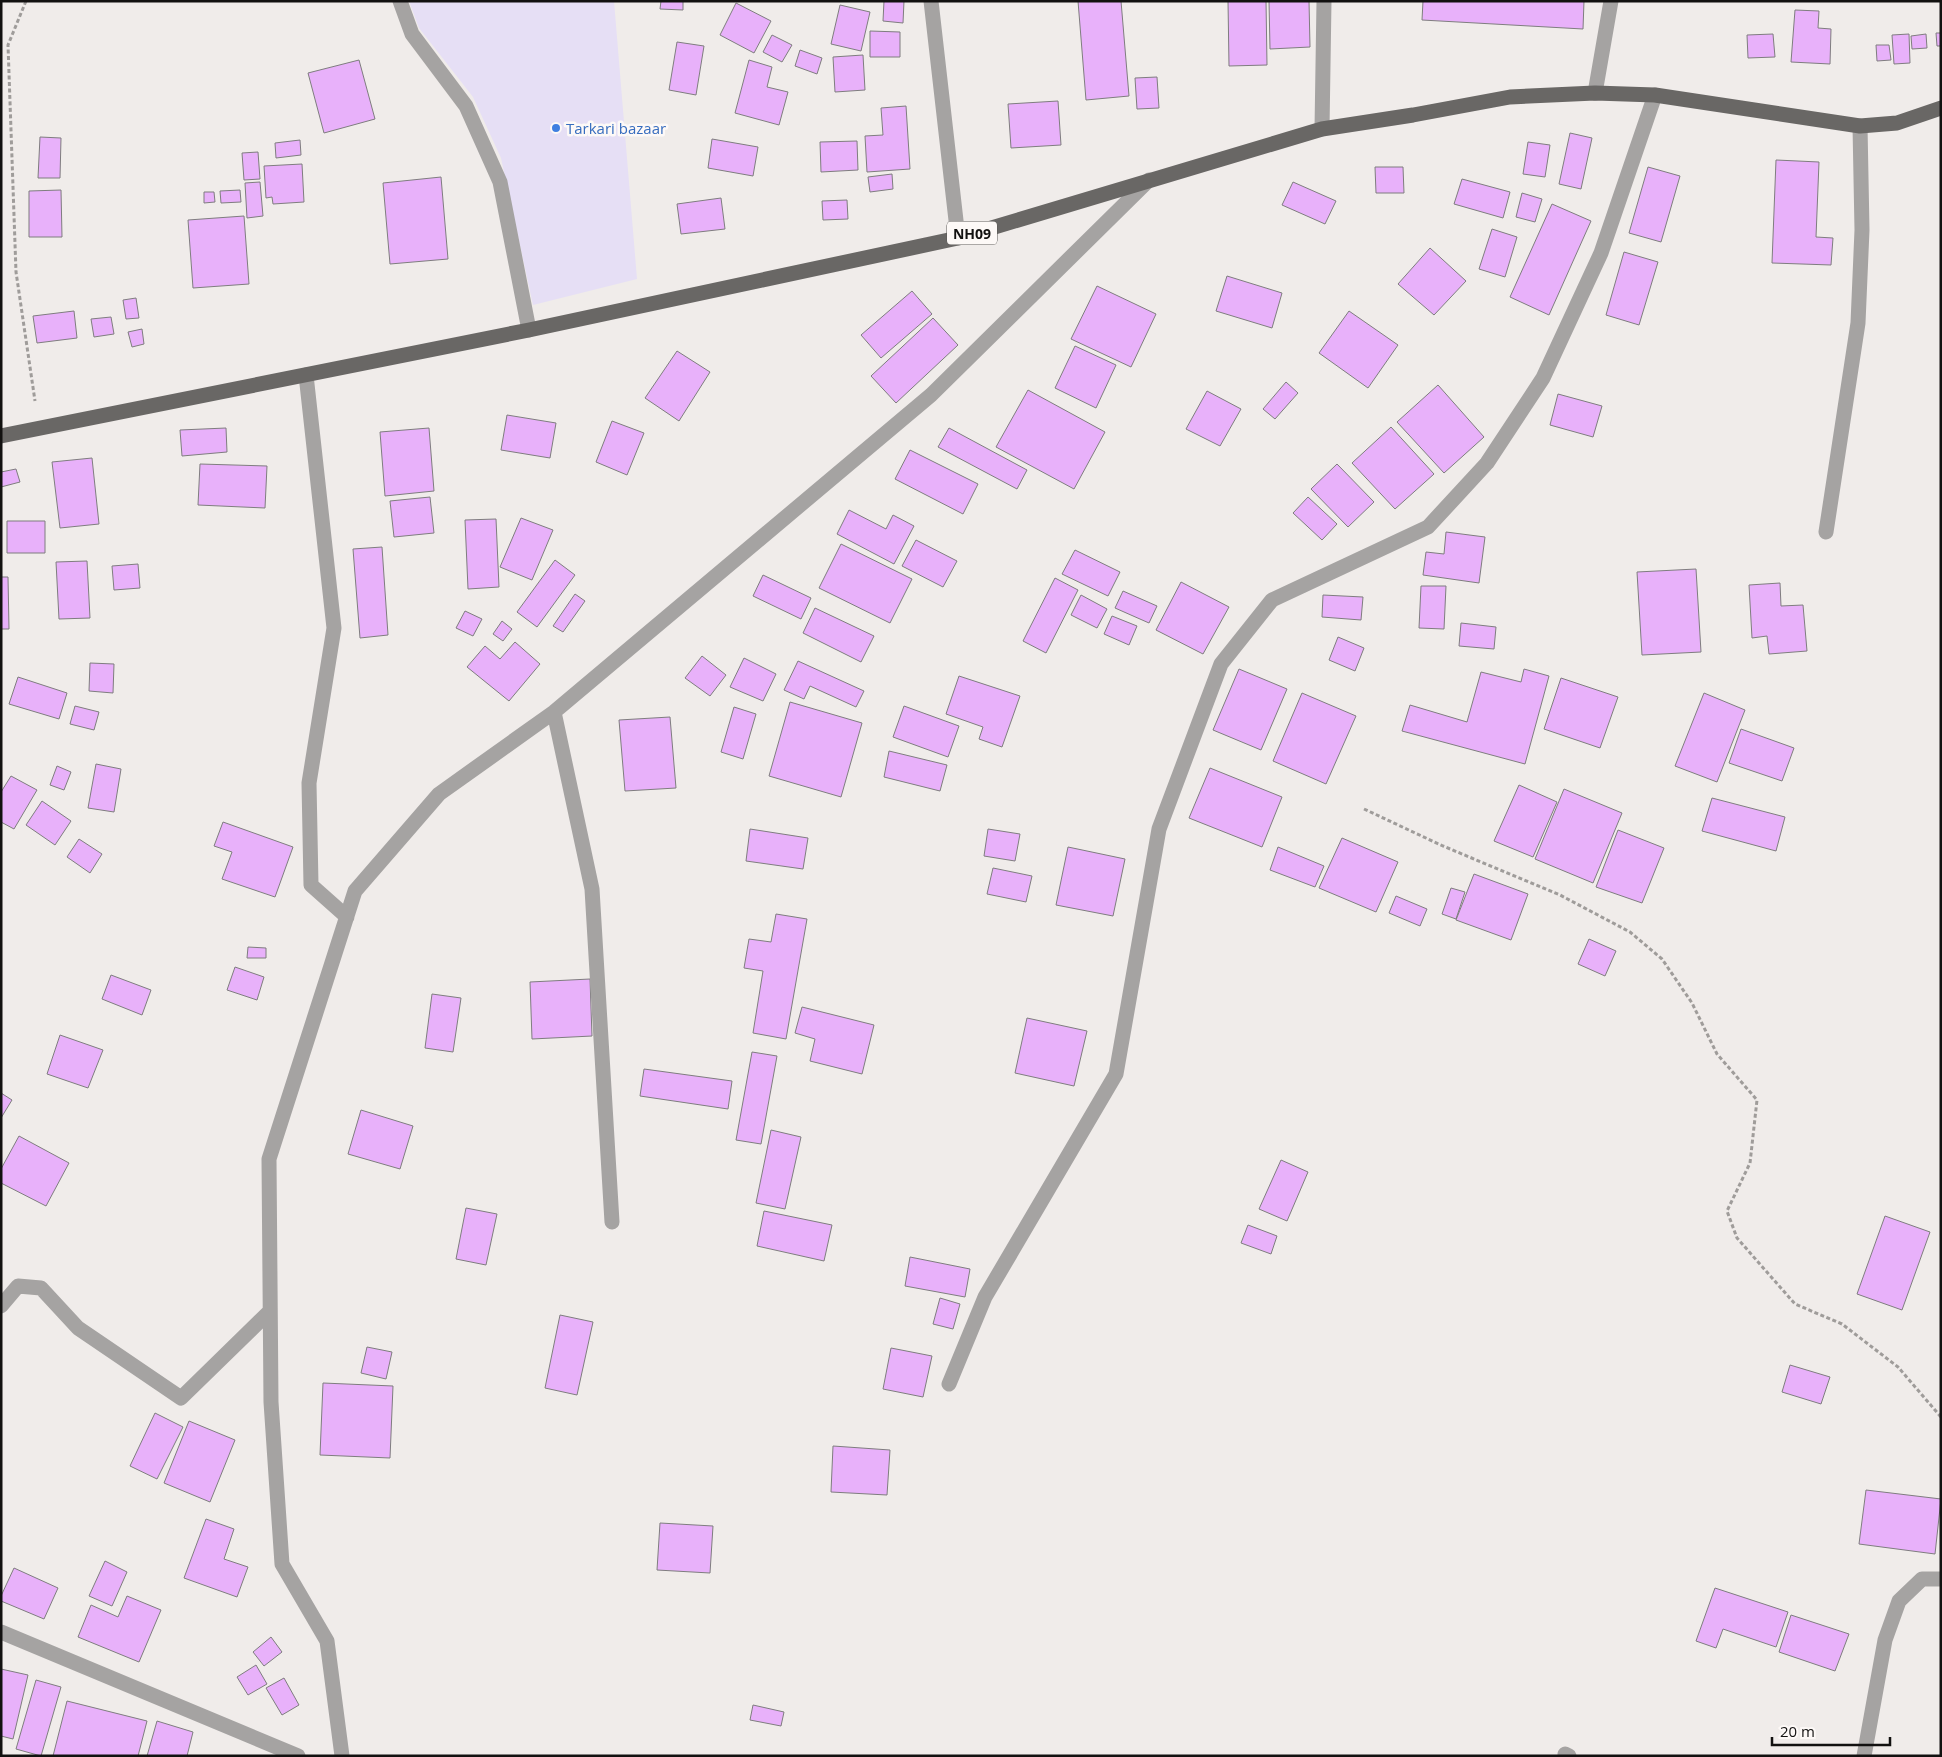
<svg xmlns="http://www.w3.org/2000/svg" width="1942" height="1757" font-family="'Open Sans',sans-serif">
  <rect width="100%" height="100%" fill="#f0ecea"/>
  <path fill="#e6dff5" d="M409,1H614L637,279L533,305L501,158L473,97L419,28Z"/>
  <path fill="#e8b1fa" stroke="#7f7d7f" d="M661,1H683V10L660,9Z
    M884,1H904L903,23L883,21Z
    M1078,1H1121L1129,96L1086,100Z
    M1228,1H1266L1267,65L1229,66Z
    M1269,1H1309L1310,47L1270,49Z
    M1423,1H1584L1583,29L1422,20Z
    M736,3L771,21L754,53L720,35Z
    M840,5L870,12L861,51L831,44Z
    M1795,10L1819,11L1818,28L1831,29L1830,64L1791,62Z
    M870,31L900,32V57H870Z
    M1936,33H1941V46H1937Z
    M1773,34L1775,57L1748,58L1747,35Z
    M1909,34L1910,63L1894,64L1892,35Z
    M1926,34L1927,48L1912,49L1911,36Z
    M772,35L792,45L782,62L763,52Z
    M677,42L704,46L696,95L669,90Z
    M1876,45H1889L1891,60L1877,61Z
    M800,50L822,58L817,74L795,66Z
    M863,55L865,90L835,92L833,57Z
    M359,60L375,119L324,133L308,73Z
    M749,60L772,67L767,87L788,92L779,125L735,113Z
    M1157,77L1159,108L1137,109L1135,78Z
    M1058,101L1061,145L1011,148L1008,104Z
    M906,106L910,169L867,172L865,136L883,135L881,108Z
    M1570,133L1592,138L1581,189L1559,184Z
    M40,137L61,138L60,178H38Z
    M712,139L758,147L753,176L708,168Z
    M300,140L301,155L276,158L275,143Z
    M857,141L858,170L821,172L820,142Z
    M1528,142L1550,145L1545,177L1523,174Z
    M258,152L260,179L244,180L242,153Z
    M1776,160L1819,162L1816,237L1833,238L1831,265L1772,263Z
    M302,164L304,202L273,204L272,197L266,198L264,166Z
    M1375,167H1403L1404,193H1376Z
    M1648,167L1680,176L1661,242L1629,233Z
    M892,174L893,189L870,192L868,177Z
    M441,177L448,259L390,264L383,183Z
    M1462,179L1510,192L1503,218L1454,204Z
    M260,182L263,216L247,218L245,183Z
    M1293,182L1336,201L1325,224L1282,205Z
    M61,190L62,237H29V191Z
    M240,190L241,202L221,203L220,191Z
    M204,192H214L215,202L204,203Z
    M1522,193L1542,199L1535,222L1516,217Z
    M721,198L725,229L681,234L677,204Z
    M847,200L848,219L823,220L822,201Z
    M1552,204L1591,221L1549,315L1510,297Z
    M244,216L249,284L193,288L188,220Z
    M1492,229L1517,237L1505,277L1479,269Z
    M1430,248L1466,281L1434,315L1398,284Z
    M1624,252L1658,262L1639,325L1606,315Z
    M1227,276L1282,293L1272,328L1216,311Z
    M1097,286L1156,314L1131,367L1071,339Z
    M912,291L932,314L881,358L861,335Z
    M136,298L139,318L126,319L123,300Z
    M74,311L77,338L37,343L33,316Z
    M1349,311L1398,345L1368,388L1319,353Z
    M111,317L114,334L94,337L91,319Z
    M933,318L958,345L896,403L871,376Z
    M142,329L144,344L132,347L128,332Z
    M1075,346L1116,365L1096,408L1055,388Z
    M677,351L710,372L679,421L645,398Z
    M1286,382L1298,393L1275,419L1263,409Z
    M1438,385L1484,437L1444,473L1397,422Z
    M1028,390L1105,432L1074,489L996,447Z
    M1207,391L1241,409L1220,446L1186,429Z
    M1558,394L1602,406L1593,437L1550,425Z
    M507,415L556,423L550,458L501,450Z
    M612,421L644,433L627,475L596,462Z
    M1391,427L1434,474L1395,509L1352,463Z
    M226,428L227,452L182,456L180,430Z
    M429,428L434,491L385,496L380,432Z
    M949,428L1027,470L1017,489L938,447Z
    M910,450L978,484L963,514L895,479Z
    M92,458L99,524L60,528L52,462Z
    M200,464L267,466L265,508L198,505Z
    M1337,464L1374,502L1348,527L1311,489Z
    M16,469L20,482L1,487V472Z
    M430,497L434,533L394,537L390,501Z
    M1308,497L1337,524L1322,540L1293,513Z
    M849,510L886,529L893,515L914,526L894,564L837,534Z
    M521,518L553,530L532,580L500,567Z
    M496,519L499,587L468,589L465,520Z
    M7,521H45V553H7Z
    M1446,532L1485,537L1479,583L1423,575L1426,552L1444,554Z
    M916,540L957,561L943,587L902,566Z
    M841,544L912,579L890,623L819,588Z
    M382,547L388,635L360,638L353,549Z
    M1075,550L1120,572L1108,596L1062,574Z
    M555,560L575,575L537,627L517,612Z
    M87,561L90,618L59,619L56,562Z
    M138,564L140,588L114,590L112,566Z
    M1696,569L1701,652L1642,655L1637,572Z
    M763,575L811,598L801,619L753,596Z
    M1,577H8L9,629H1Z
    M1055,578L1078,590L1046,653L1023,641Z
    M1181,582L1229,607L1203,654L1156,630Z
    M1780,583L1781,606L1803,605L1807,651L1769,654L1767,636L1752,638L1749,585Z
    M1421,586H1446L1444,629L1419,628Z
    M1123,591L1157,606L1149,623L1115,608Z
    M575,594L585,601L563,632L553,626Z
    M1081,595L1107,609L1097,628L1071,615Z
    M1323,595L1363,597L1361,620L1322,617Z
    M815,608L874,636L861,662L803,633Z
    M465,611L482,619L473,636L456,628Z
    M1112,616L1137,626L1129,645L1104,634Z
    M502,621L512,629L503,641L493,634Z
    M1461,623L1496,627L1494,649L1459,646Z
    M1338,637L1364,648L1355,671L1329,660Z
    M515,642L540,664L509,701L467,667L485,646L500,659Z
    M702,656L726,675L710,696L685,678Z
    M744,658L776,674L763,701L730,687Z
    M798,661L864,691L856,707L810,686L804,699L784,690Z
    M90,663L114,664L113,693L89,691Z
    M1239,669L1287,689L1261,750L1213,730Z
    M1524,669L1549,676L1525,764L1402,731L1410,705L1467,722L1481,672L1521,682Z
    M959,676L1020,696L1002,747L979,739L983,727L946,714Z
    M18,677L67,693L59,719L9,704Z
    M1561,678L1618,697L1600,748L1544,729Z
    M1302,693L1356,716L1326,784L1273,761Z
    M1704,693L1745,710L1717,782L1675,766Z
    M790,702L862,723L841,797L769,776Z
    M75,706L99,712L94,730L70,724Z
    M904,706L959,726L948,757L893,737Z
    M734,707L756,714L743,759L721,752Z
    M670,717L676,788L625,791L619,720Z
    M1741,729L1794,748L1782,781L1729,763Z
    M889,751L947,765L940,791L884,777Z
    M96,764L121,769L114,812L88,808Z
    M57,766L71,772L64,790L50,785Z
    M1210,768L1282,797L1262,847L1189,818Z
    M11,776L37,790L14,829L1,822V792Z
    M1519,785L1557,802L1533,857L1494,841Z
    M1564,789L1622,813L1593,883L1535,859Z
    M1712,798L1785,817L1776,851L1702,831Z
    M42,801L71,821L55,845L26,825Z
    M223,822L293,847L275,897L222,879L232,852L214,846Z
    M750,829L808,838L803,869L746,861Z
    M988,829L1020,834L1015,861L984,856Z
    M1618,830L1664,848L1642,903L1596,887Z
    M1342,838L1398,862L1376,912L1319,888Z
    M79,839L102,854L90,873L67,857Z
    M1068,847L1125,859L1113,916L1056,905Z
    M1278,847L1324,866L1315,887L1270,870Z
    M993,868L1032,876L1026,902L987,894Z
    M1474,874L1528,894L1511,940L1456,920Z
    M1451,888L1465,892L1456,919L1442,914Z
    M1396,896L1427,909L1420,926L1389,913Z
    M776,914L807,919L786,1039L753,1033L763,971L744,968L749,939L771,942Z
    M1589,939L1616,951L1605,976L1578,964Z
    M248,947L266,948V958H247Z
    M235,967L264,977L257,1000L227,990Z
    M111,975L151,990L142,1015L102,999Z
    M590,979L592,1036L532,1039L530,982Z
    M432,994L461,998L453,1052L425,1048Z
    M802,1007L874,1025L862,1074L810,1061L815,1039L795,1033Z
    M1027,1018L1087,1031L1074,1086L1015,1073Z
    M60,1035L103,1050L88,1088L47,1074Z
    M752,1052L777,1056L761,1144L736,1140Z
    M644,1069L732,1081L728,1109L640,1096Z
    M1,1093L12,1100L1,1118Z
    M361,1110L413,1126L400,1169L348,1154Z
    M771,1130L801,1137L785,1209L756,1203Z
    M19,1136L69,1163L46,1206L1,1183V1169Z
    M1281,1160L1308,1172L1287,1221L1259,1209Z
    M466,1208L497,1214L486,1265L456,1259Z
    M764,1211L832,1225L824,1261L757,1246Z
    M1885,1216L1930,1232L1902,1310L1857,1294Z
    M1248,1225L1277,1236L1271,1254L1241,1243Z
    M910,1257L970,1269L965,1297L905,1286Z
    M940,1298L960,1304L953,1329L933,1324Z
    M560,1315L593,1322L577,1395L545,1388Z
    M367,1347L392,1352L386,1379L361,1373Z
    M891,1348L932,1356L923,1397L883,1389Z
    M1790,1365L1830,1377L1821,1404L1782,1392Z
    M323,1383L393,1386L390,1458L320,1455Z
    M155,1413L183,1427L157,1479L130,1466Z
    M189,1421L235,1440L210,1502L164,1483Z
    M833,1446L890,1450L887,1495L831,1492Z
    M1866,1490L1941,1499L1935,1554L1859,1544Z
    M206,1519L234,1529L224,1559L248,1567L237,1597L184,1578Z
    M660,1523L713,1526L710,1573L657,1570Z
    M105,1561L127,1572L112,1606L89,1596Z
    M14,1568L58,1588L44,1619L1,1601V1596Z
    M1715,1588L1788,1612L1776,1647L1723,1629L1716,1648L1696,1641Z
    M127,1596L161,1610L139,1662L78,1637L91,1605L118,1617Z
    M1791,1615L1849,1634L1835,1671L1779,1652Z
    M271,1637L282,1652L264,1666L253,1652Z
    M256,1665L267,1684L248,1695L237,1677Z
    M1,1669L28,1675L13,1739L1,1736Z
    M284,1678L299,1705L282,1715L266,1688Z
    M36,1680L61,1687L41,1756L16,1749Z
    M67,1701L147,1721L138,1756H53Z
    M753,1705L784,1712L781,1726L750,1720Z
    M157,1721L193,1732L187,1756H147Z"/>
  <g fill="none" stroke-linecap="round" stroke-linejoin="round">
    <path stroke="#9f9c9a" stroke-width="3" stroke-dasharray="4 2.5" stroke-linecap="butt" d="M26,1L8,45L16,272L35,401
      M1364,809L1443,846L1560,895L1630,932L1662,959L1692,1003L1717,1054L1757,1100L1750,1163L1727,1211L1737,1238L1795,1304L1842,1324L1898,1367L1941,1417"/>
    <path stroke="#a5a3a2" stroke-width="15" d="M400,1L412,34L466,106L500,182L529,330
      M931,1L958,238
      M1595,93L1611,1
      M1322,129L1324,1
      M306,375L334,628L309,783L311,885L347,917
      M1826,532L1858,323L1862,230L1860,126
      M554,712L592,889L612,1222
      M1,1306L18,1286L41,1288L78,1328L181,1398L270,1311
      M949,1384L985,1297L1116,1074L1159,829L1221,664L1272,600L1428,527L1487,463L1543,378L1601,253L1655,95
      M1,1632L298,1756
      M1565,1754L1569,1756
      M342,1756L327,1641L282,1564L271,1402L269,1159L355,891L439,794L554,712L931,395L1149,180
      M1864,1756L1885,1640L1899,1601L1922,1579H1941"/>
    <path stroke="#696765" stroke-width="15" d="M1,436L529,330L958,238L1322,129L1413,115L1510,97L1595,93L1655,95L1860,126L1897,123L1941,108"/>
  </g>
  <circle fill="#3f7fe0" stroke="#fdf9f7" stroke-width="2" cx="556" cy="128" r="5"/>
  <g text-anchor="middle" dominant-baseline="central" stroke-width="5" stroke-linejoin="round" paint-order="stroke">
    <rect fill="#fdf9f7" stroke="#585755" stroke-width="1" x="947" y="221.5" width="50" height="23" rx="4"/>
    <g font-size="14" font-weight="bold" fill="#121110">
      <text x="972" y="233">NH09</text>
    </g>
    <g font-size="15" fill="#366cbe" stroke="#fdf9f7" text-anchor="start">
      <text x="566" y="128">Tarkari bazaar</text>
    </g>
  </g>
  <rect width="1942" height="1757" fill="none" stroke="#121110" stroke-width="5"/>
  <path d="M1772 1737v8h118v-8" fill="none" stroke="#121110" stroke-width="2.5"/>
  <text x="1780" y="1737" font-size="15" fill="#121110" stroke="#fdf9f7" stroke-width="4" paint-order="stroke">20 m</text>
</svg>
